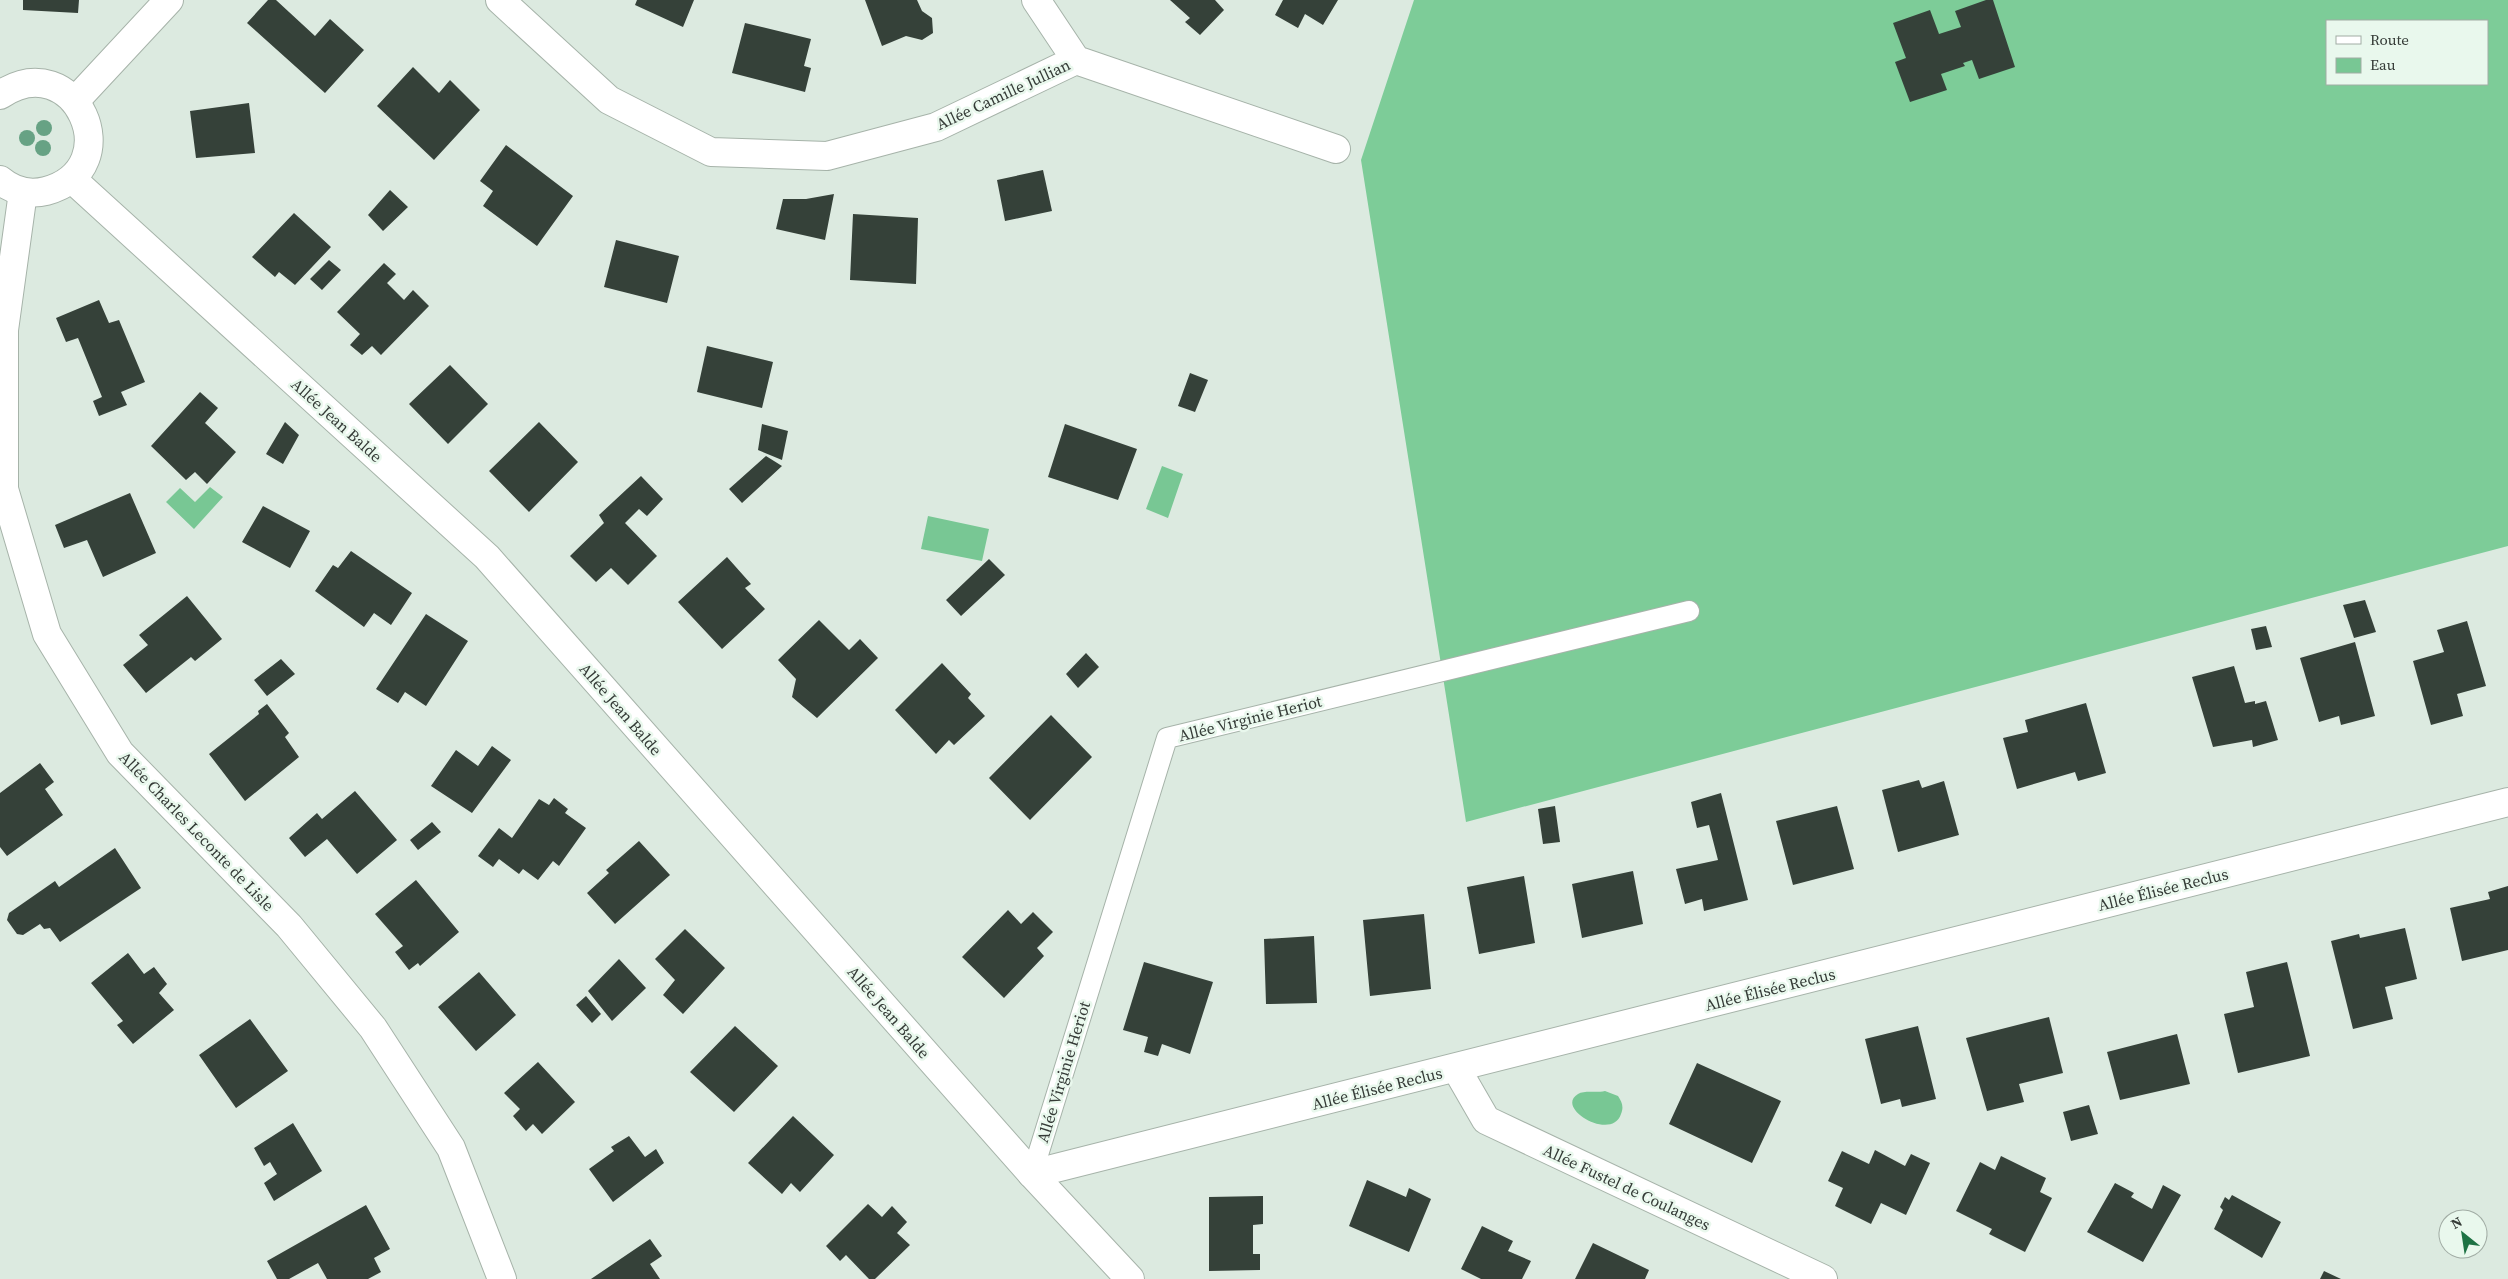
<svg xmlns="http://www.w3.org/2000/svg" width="2508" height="1279" font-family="'Source Serif 4',serif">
  <rect width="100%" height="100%" fill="#dceae0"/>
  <path fill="#7dcc98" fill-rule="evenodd" d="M1414,0H2508V546L1466,822L1361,160ZM2327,21H2487V84H2327Z"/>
  <path fill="#78c794" d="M1162,466L1183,474L1168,518L1146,509Z
    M210,487L223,497L194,529L166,502L180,488L195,502Z
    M928,516L989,529L982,561L921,549Z
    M1605,1091L1618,1096C1622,1102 1624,1107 1621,1114C1612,1142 1554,1108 1578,1094C1584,1090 1596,1093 1605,1091Z"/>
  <path fill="#354139" d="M23,0H79L78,13L23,10Z
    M268,0H276L315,36L330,19L364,50L325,93L247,23Z
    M637,0H694L683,27L635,5Z
    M865,0H917L922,11L932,18L933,33L922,40L906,36L882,46Z
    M1170,0H1215L1224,10L1200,35L1185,22L1190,18Z
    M1283,0H1338L1323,25L1305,14L1298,28L1275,15Z
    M1986,0H1993L2015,67L1979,79L1972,60L1963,63L1965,66L1941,74L1947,90L1910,102L1895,62L1906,58L1893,23L1930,10L1939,34L1961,27L1955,11Z
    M745,23L811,39L804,66L811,68L805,92L732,73Z
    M413,67L439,93L450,80L480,110L434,160L377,106Z
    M249,103L255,153L196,158L190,111Z
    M506,145L573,196L537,246L483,206L493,191L480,181Z
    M1043,170L1052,211L1005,221L997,180Z
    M390,190L408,207L383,231L368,215Z
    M834,194L825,240L776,229L783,199H806Z
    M294,213L331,247L295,285L279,272L275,277L252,257Z
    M853,214L918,218L916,284L850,280Z
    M616,240L679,256L667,303L604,287Z
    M329,260L341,270L322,290L310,279Z
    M384,263L396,274L387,283L404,300L413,290L429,306L381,355L372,346L362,355L350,345L360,334L337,312Z
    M99,300L109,323L119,320L145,382L121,392L127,405L99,416L93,401L102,397L78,338L66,342L56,318Z
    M707,346L773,362L762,408L697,392Z
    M450,365L488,404L448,444L409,404Z
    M1190,373L1208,380L1195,412L1178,406Z
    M200,392L218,408L205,423L236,452L207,484L195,472L186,480L151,446Z
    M285,422L299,435L283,464L266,454Z
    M539,422L578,462L529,512L489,471Z
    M762,424L788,431L782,460L758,450Z
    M1065,424L1137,449L1118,500L1048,477Z
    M766,456L782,466L742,503L729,489Z
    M641,476L663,499L647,516L639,509L625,523L657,556L628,585L611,568L596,582L570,556L604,523L599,515Z
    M130,493L156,553L103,577L87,540L64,548L55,525Z
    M263,506L310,531L290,568L242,542Z
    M351,551L412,593L391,625L374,613L364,627L315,591L333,565L338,568Z
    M727,557L751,584L745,588L765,609L722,649L678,602Z
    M989,559L1005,575L961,616L946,600Z
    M187,596L222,639L195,661L191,657L146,693L123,665L148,645L139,635Z
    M2365,600L2376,632L2354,638L2343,605Z
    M426,614L468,641L426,706L405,692L398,703L376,689Z
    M819,620L849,650L860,639L878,658L817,718L792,697L796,679L778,660Z
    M2467,621L2486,686L2457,694L2463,716L2431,725L2413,661L2444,652L2437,630Z
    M2266,626L2272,647L2256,650L2251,629Z
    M2355,642L2375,716L2341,725L2339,716L2319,722L2300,658Z
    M1086,653L1099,667L1078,688L1066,674Z
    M281,659L295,674L267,696L254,680Z
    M942,663L971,694L968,698L985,716L954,745L949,740L936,754L895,710Z
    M2234,666L2245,703L2255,701V704L2266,701L2278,740L2253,747L2252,740L2213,747L2192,677Z
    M2086,703L2106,773L2078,781L2075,772L2017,789L2003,738L2028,732L2025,720Z
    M267,704L289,733L285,737L299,757L245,801L209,754L259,714L258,711Z
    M1051,715L1092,757L1030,820L989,778Z
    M492,746L511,760L472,813L431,786L456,750L478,766Z
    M40,763L54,782L45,789L63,815L7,856L0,847V793Z
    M1919,780L1922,788L1944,781L1959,835L1898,852L1882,790Z
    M355,791L397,840L357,874L327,839L305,857L289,838L317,813L322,819Z
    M1721,793L1748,900L1704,911L1702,899L1685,904L1676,869L1718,860L1709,825L1697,828L1691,802Z
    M554,798L568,809L565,813L586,828L559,866L553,861L538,880L523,869L519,874L499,859L493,867L478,856L499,828L512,838L539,799L549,805Z
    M1555,806L1560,842L1543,844L1538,809Z
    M1837,806L1854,869L1793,885L1776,821Z
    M432,822L441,832L418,850L410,840Z
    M639,841L670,875L615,924L587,893L609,873L606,870Z
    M115,848L141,888L60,942L50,928L44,929L40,924L23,935L17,934L7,920L9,913L55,881L59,887Z
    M1633,871L1643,924L1582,938L1572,884Z
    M1524,876L1535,943L1479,954L1467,887Z
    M416,880L459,932L420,966L418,963L409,970L395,952L403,946L375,914Z
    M2508,886V950L2462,961L2450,908L2490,899L2488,892Z
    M1008,910L1021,924L1033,912L1053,932L1037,948L1044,956L1004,998L962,957Z
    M1424,914L1431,989L1370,996L1363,920Z
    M2405,928L2417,979L2385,987L2393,1019L2353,1029L2331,941L2359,934L2360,938Z
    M685,929L725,968L683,1014L663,995L675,980L655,959Z
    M1314,936L1317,1003L1266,1004L1264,939Z
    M128,953L144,974L154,967L167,984L159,993L174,1010L133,1044L117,1025L123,1021L91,983Z
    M619,959L646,988L612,1021L588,991Z
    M1144,962L1213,982L1190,1054L1162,1044L1158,1056L1144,1052L1148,1037L1123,1030Z
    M2287,962L2310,1056L2238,1073L2224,1014L2254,1007L2246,972Z
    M479,972L516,1015L476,1051L438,1007Z
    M586,996L601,1014L592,1023L576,1005Z
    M2049,1017L2063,1073L2019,1084L2024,1102L1987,1111L1966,1038Z
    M250,1019L288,1071L236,1108L199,1055Z
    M735,1026L778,1066L734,1112L690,1072Z
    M1918,1026L1936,1099L1902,1107L1900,1099L1881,1104L1865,1039Z
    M2177,1034L2190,1084L2120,1100L2107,1052Z
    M538,1062L575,1102L542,1134L533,1124L526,1131L513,1116L520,1109L504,1093Z
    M1697,1063L1781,1101L1752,1163L1669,1124Z
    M2089,1105L2098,1134L2071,1141L2063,1112Z
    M793,1116L834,1155L800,1192L791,1183L782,1194L748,1163Z
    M293,1123L322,1171L274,1201L264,1183L277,1174L270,1162L264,1166L254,1148Z
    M629,1136L645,1157L656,1149L664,1163L613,1202L589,1169L614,1151L611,1147Z
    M1875,1150L1905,1166L1911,1154L1930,1163L1906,1215L1881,1203L1871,1224L1835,1206L1843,1188L1828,1181L1842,1151L1869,1164Z
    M2001,1156L2046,1178L2040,1192L2052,1198L2025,1252L1989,1234L1992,1229L1956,1211L1980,1162L1995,1170Z
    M1367,1180L1406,1197L1409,1188L1431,1199L1409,1252L1349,1226Z
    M2115,1183L2134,1193L2131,1197L2152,1209L2163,1185L2181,1195L2143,1262L2087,1232Z
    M2232,1195L2281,1222L2262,1258L2214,1229L2223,1210L2220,1207L2225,1197L2229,1200Z
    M1263,1196V1224L1253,1225V1254H1260V1270L1209,1271V1197Z
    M868,1204L882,1217L892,1206L907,1222L897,1233L910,1245L875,1279H869L846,1255L840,1261L826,1246Z
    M366,1205L390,1249L374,1258L381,1272L368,1279H327L318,1263L289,1279H277L267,1261Z
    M1482,1226L1513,1241L1508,1251L1531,1261L1522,1279H1481L1461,1269Z
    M650,1239L662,1256L650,1264L660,1279H591Z
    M1593,1243L1649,1270L1645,1279H1575Z
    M2324,1271L2341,1279H2320Z"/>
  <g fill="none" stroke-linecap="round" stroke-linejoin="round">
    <g stroke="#a6b3a9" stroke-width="22">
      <path id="lane" d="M1032,1174L1167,738L1689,611"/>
    </g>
    <g stroke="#a6b3a9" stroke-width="30">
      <path id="street" d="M500,0L609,100L711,152L827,156L936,127L1076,60L1336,149
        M1036,0L1076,60
        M75,101L169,0
        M23,192L4,330V489L47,634L120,753L289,926L373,1028L451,1148L502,1279
        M1456,1068L1486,1120L1823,1279
        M1032,1174L2508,802"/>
    </g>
    <g stroke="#a6b3a9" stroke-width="30">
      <path id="secondary" d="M0,95C75,44 131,168 46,191C30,195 13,191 0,180
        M72,179L487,557L1032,1174L1130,1279"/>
    </g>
    <use href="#lane" stroke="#fff" stroke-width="20"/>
    <use href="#street" stroke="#fff" stroke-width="28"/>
    <use href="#secondary" stroke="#fff" stroke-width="28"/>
  </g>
  <g fill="#67a284">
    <circle cx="44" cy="128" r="8"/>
    <circle cx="27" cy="138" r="8"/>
    <circle cx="43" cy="148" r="8"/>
  </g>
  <g text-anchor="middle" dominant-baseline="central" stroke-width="5" stroke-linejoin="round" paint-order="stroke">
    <g font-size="16" fill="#353b37" stroke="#e9f8ed">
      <text transform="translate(1003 94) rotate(-25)">Allée Camille Jullian</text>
      <text transform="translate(337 420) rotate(42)">Allée Jean Balde</text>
      <text transform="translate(621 709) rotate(49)">Allée Jean Balde</text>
      <text transform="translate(1250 718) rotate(-14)">Allée Virginie Heriot</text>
      <text transform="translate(197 831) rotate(46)">Allée Charles Leconte de Lisle</text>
      <text transform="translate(2163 889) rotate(-14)">Allée Élisée Reclus</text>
      <text transform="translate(1770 989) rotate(-14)">Allée Élisée Reclus</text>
      <text transform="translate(889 1012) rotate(49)">Allée Jean Balde</text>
      <text transform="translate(1063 1072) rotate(-73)">Allée Virginie Heriot</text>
      <text transform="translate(1377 1088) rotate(-14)">Allée Élisée Reclus</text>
      <text transform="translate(1627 1187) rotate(25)">Allée Fustel de Coulanges</text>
    </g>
  </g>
  <rect x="2326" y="20" width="162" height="65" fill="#e9f8ed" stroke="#a1aca4"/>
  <rect x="2336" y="36" width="25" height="8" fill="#ffffff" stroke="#a1aca4"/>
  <text x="2370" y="45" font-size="15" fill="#353b37">Route</text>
  <rect x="2336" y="58" width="25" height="15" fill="#78c794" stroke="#a1aca4"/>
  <text x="2370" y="70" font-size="15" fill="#353b37">Eau</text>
  <g transform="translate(2463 1234) rotate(330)"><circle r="24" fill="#e9f8ed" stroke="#a1aca4"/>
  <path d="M0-4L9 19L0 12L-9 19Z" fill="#1e7244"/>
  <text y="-8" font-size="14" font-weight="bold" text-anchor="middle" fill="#353b37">N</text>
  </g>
</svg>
